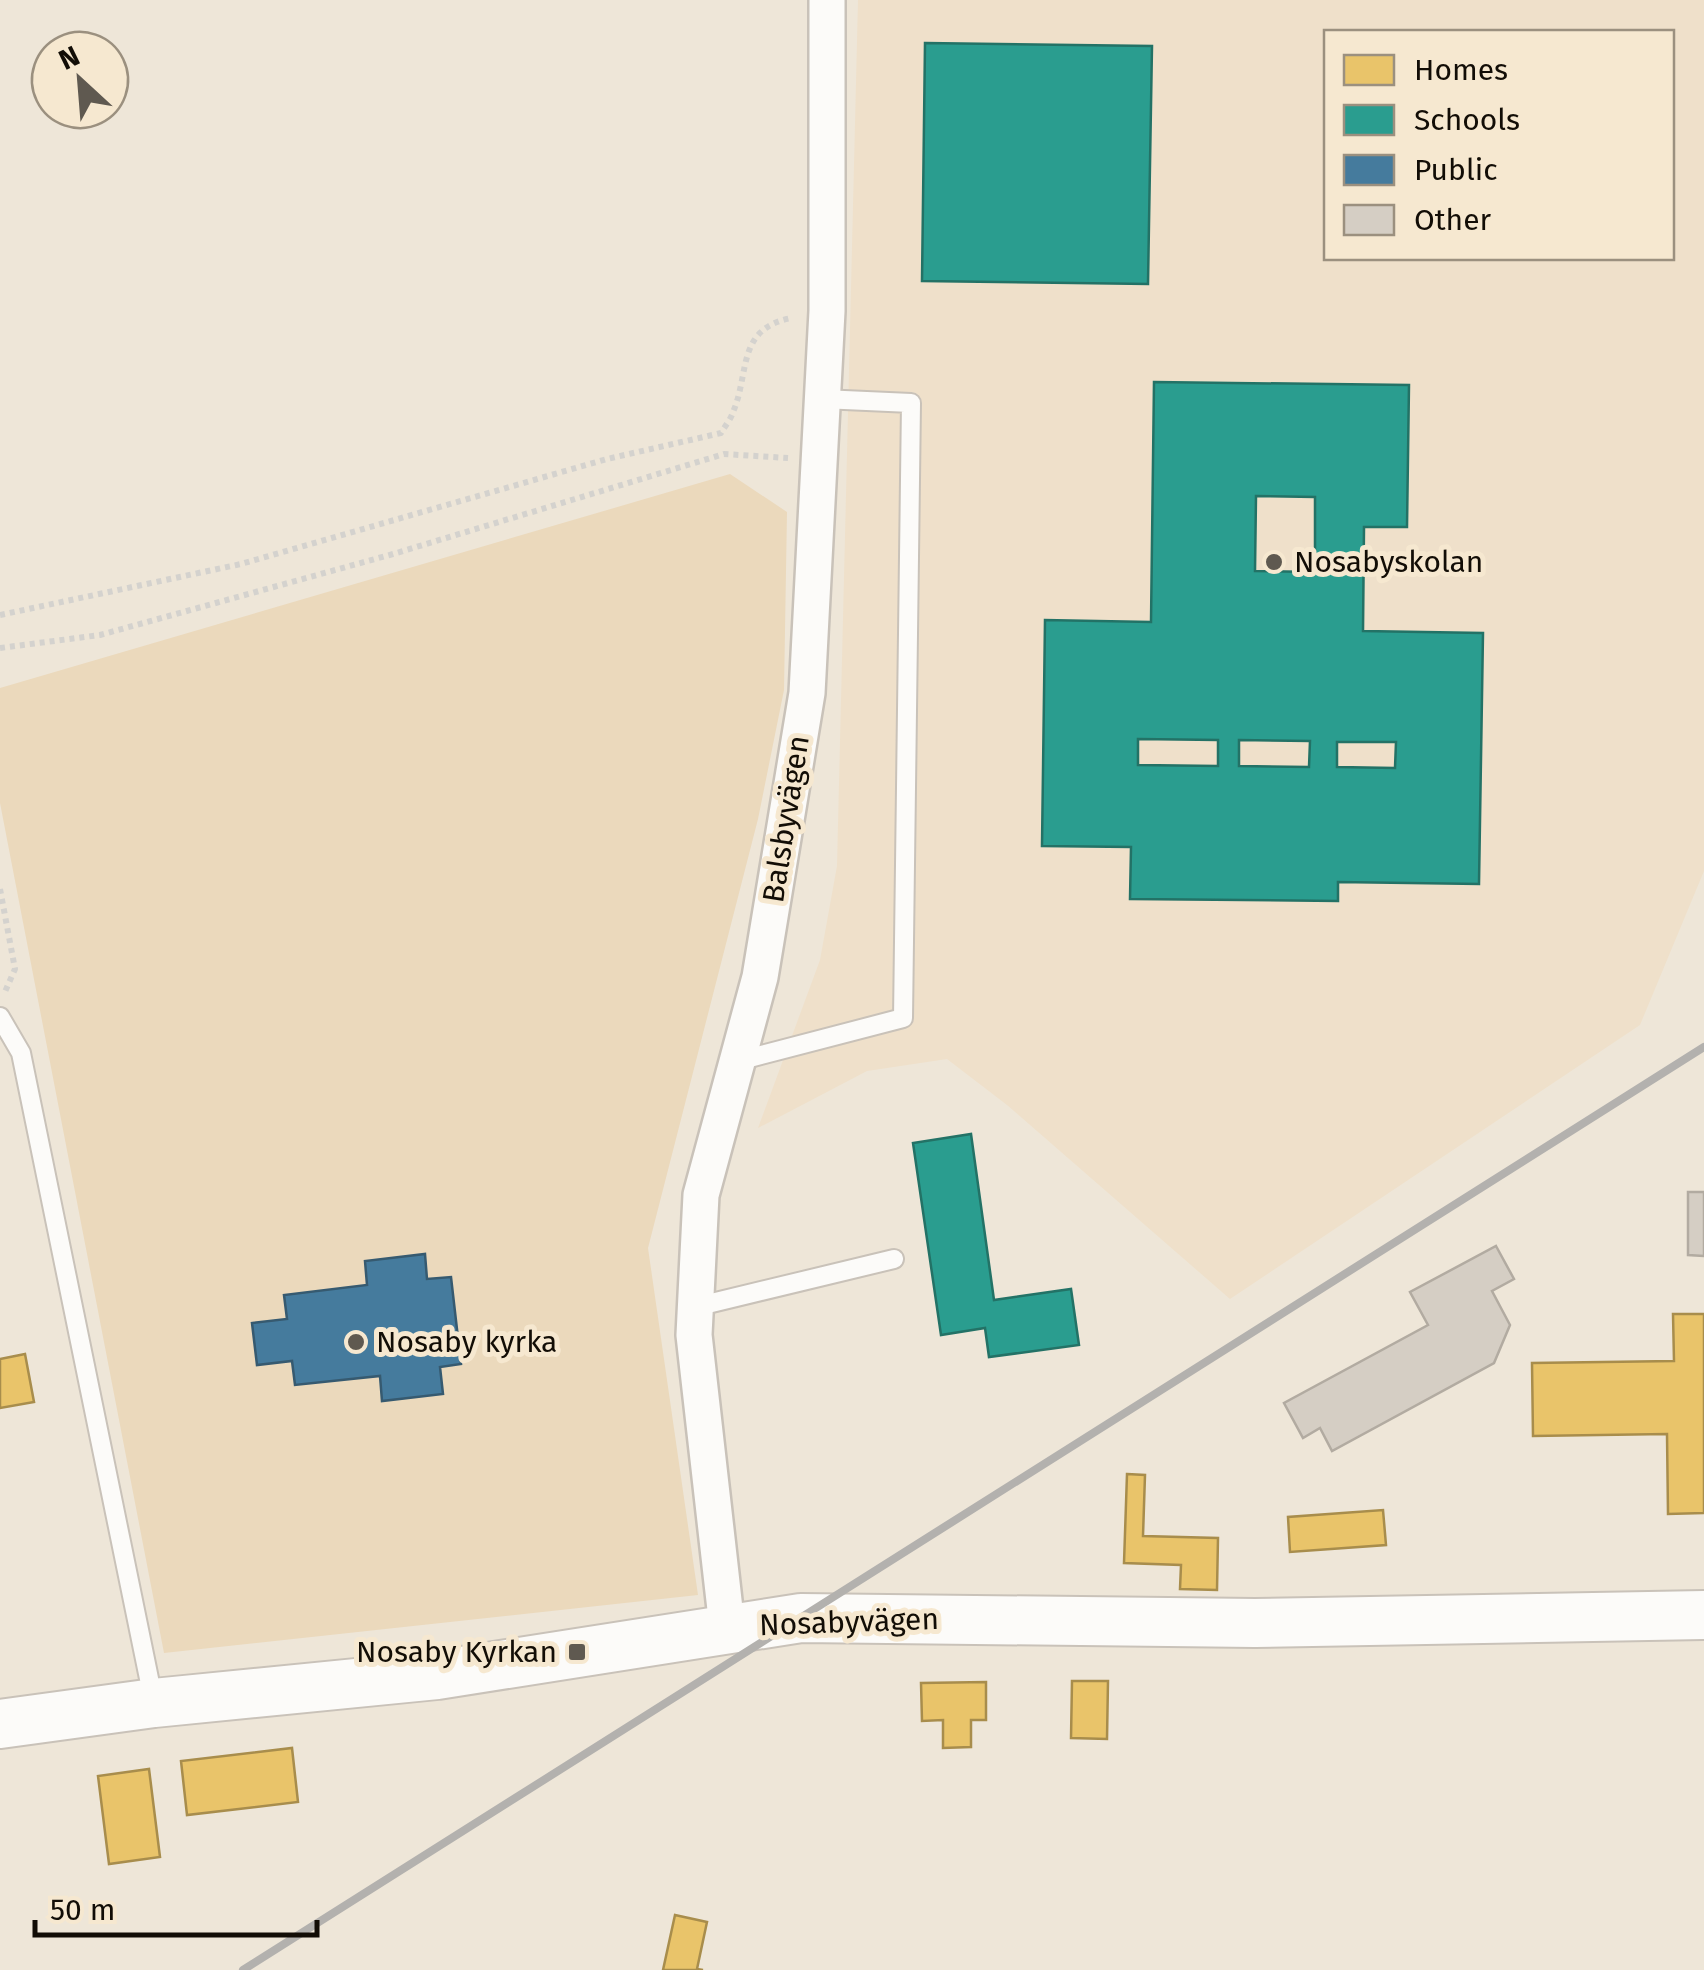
<svg xmlns="http://www.w3.org/2000/svg" width="1704" height="1970" font-family="'Fira Sans',sans-serif">
  <rect width="100%" height="100%" fill="#eee6d8"/>
  <path fill="#efe0ca" fill-rule="evenodd" d="M858,0H1704V871L1640,1025L1230,1299L1007,1105L947,1059L867,1071L758,1128L820,960L837,866ZM1326,32H1672V258H1326Z"/>
  <path fill="#ebd9bc" d="M730,474L787,512L784,690L758,819L648,1248L698,1595L164,1653L0,803V688Z"/>
  <path fill="#e9c46a" stroke="#a88d4c" stroke-width="2.5" d="M1673,1314H1704V1513L1668,1514L1667,1434L1533,1436L1532,1363L1674,1361Z
    M25,1354L34,1402L0,1408V1359Z
    M1127,1474L1145,1475L1143,1536L1218,1538L1217,1590L1180,1589L1181,1565L1124,1563Z
    M1383,1510L1386,1545L1290,1552L1288,1517Z
    M1072,1681H1108L1107,1739L1071,1738Z
    M986,1682V1720H971V1747L943,1748V1720L922,1721L921,1683Z
    M292,1748L298,1802L187,1815L181,1761Z
    M149,1769L160,1857L109,1864L98,1776Z
    M675,1915L707,1922L697,1969L703,1970H663Z"/>
  <path fill="#2a9d8f" stroke="#237266" stroke-width="2.5" fill-rule="evenodd" d="M925,43L1152,46L1148,284L922,281Z
    M1154,382L1409,385L1407,527H1364L1363,631L1483,633L1479,884L1338,882V901L1130,899L1131,847L1042,846L1045,620L1151,622ZM1256,496L1315,497V572L1255,571ZM1138,739L1218,740V766L1138,765ZM1239,740L1310,741L1309,767L1239,766ZM1337,742H1396L1395,768L1337,767Z
    M971,1134L994,1300L1071,1289L1079,1345L989,1357L985,1328L941,1335L913,1143Z"/>
  <path fill="#457b9d" stroke="#365a70" stroke-width="2.5" d="M425,1254L427,1279L451,1277L461,1364L440,1367L443,1394L382,1401L380,1376L295,1385L292,1361L257,1365L252,1323L287,1319L284,1295L367,1285L365,1261Z"/>
  <path fill="#d5cec4" stroke="#b2aba1" stroke-width="2.5" d="M1688,1192H1704V1256L1688,1255Z
    M1496,1246L1514,1279L1492,1291L1510,1325L1494,1363L1332,1451L1320,1428L1303,1438L1284,1403L1428,1325L1410,1292Z"/>
  <g fill="none" stroke-linecap="round" stroke-linejoin="round">
    <g stroke="#c9c2b9" stroke-width="22">
      <path id="service" d="M0,1017L21,1053L154,1703
        M738,1061L903,1018L911,403L822,399
        M695,1307L894,1259"/>
    </g>
    <g stroke="#c9c2b9" stroke-width="40">
      <path id="minor" d="M727,1627L694,1335L701,1195L760,977L807,693L827,311V0"/>
    </g>
    <g stroke="#c9c2b9" stroke-width="52">
      <path id="secondary" d="M0,1724L154,1703L437,1675L801,1618L1255,1623L1704,1615"/>
    </g>
    <path stroke="#d4d2ce" stroke-width="6" stroke-dasharray="5 5" stroke-linecap="butt" d="M0,615L241,564L607,459L721,433C725,426 731,419 733,412C750,373 736,329 791,318
      M0,648L100,635L393,554L724,454L788,458
      M0,889L15,969L4,994"/>
    <use href="#service" stroke="#fcfbf9" stroke-width="18"/>
    <use href="#minor" stroke="#fcfbf9" stroke-width="35"/>
    <use href="#secondary" stroke="#fcfbf9" stroke-width="48"/>
    <path stroke="#b3b1ae" stroke-width="8" d="M243,1970L1704,1047"/>
  </g>
  <g fill="#5f5950" stroke="#f6e8d0" stroke-width="4">
    <circle cx="1274" cy="562" r="10"/>
    <circle cx="356" cy="1342" r="10"/>
    <rect x="567" y="1642" width="20" height="20" rx="5"/>
  </g>
  <g text-anchor="middle" dominant-baseline="central" stroke-width="10" stroke-linejoin="round" paint-order="stroke">
    <g font-size="30" fill="#120d06" stroke="#f6e8d0" text-anchor="start">
      <text x="1294" y="562">Nosabyskolan</text>
      <text x="376" y="1342">Nosaby kyrka</text>
      <text x="557" y="1652" text-anchor="end">Nosaby Kyrkan</text>
    </g>
    <g font-size="30" fill="#120d06" stroke="#f6e8d0">
      <text transform="translate(786 819) rotate(-81)">Balsbyvägen</text>
      <text transform="translate(849 1622) rotate(-2)">Nosabyvägen</text>
    </g>
  </g>
  <rect x="1324" y="30" width="350" height="230" fill="#f6e8d0" stroke="#9b907f" stroke-width="2.5"/>
  <rect x="1344" y="55" width="50" height="30" fill="#e9c46a" stroke="#9b907f" stroke-width="2.5"/>
  <text x="1414" y="80" font-size="30" fill="#120d06">Homes</text>
  <rect x="1344" y="105" width="50" height="30" fill="#2a9d8f" stroke="#9b907f" stroke-width="2.5"/>
  <text x="1414" y="130" font-size="30" fill="#120d06">Schools</text>
  <rect x="1344" y="155" width="50" height="30" fill="#457b9d" stroke="#9b907f" stroke-width="2.5"/>
  <text x="1414" y="180" font-size="30" fill="#120d06">Public</text>
  <rect x="1344" y="205" width="50" height="30" fill="#d5cec4" stroke="#9b907f" stroke-width="2.5"/>
  <text x="1414" y="230" font-size="30" fill="#120d06">Other</text>
  <g transform="translate(80 80) rotate(334)"><circle r="48" fill="#f6e8d0" stroke="#9b907f" stroke-width="2.5"/>
  <path d="M0-8L18 38L0 25L-18 38Z" fill="#5f5950"/>
  <text y="-15" font-size="28" font-weight="bold" text-anchor="middle" fill="#120d06">N</text>
  </g>
  <path d="M35 1920v15h282v-15" fill="none" stroke="#120d06" stroke-width="5"/>
  <text x="50" y="1920" font-size="30" fill="#120d06" stroke="#f6e8d0" stroke-width="8" paint-order="stroke">50 m</text>
</svg>
